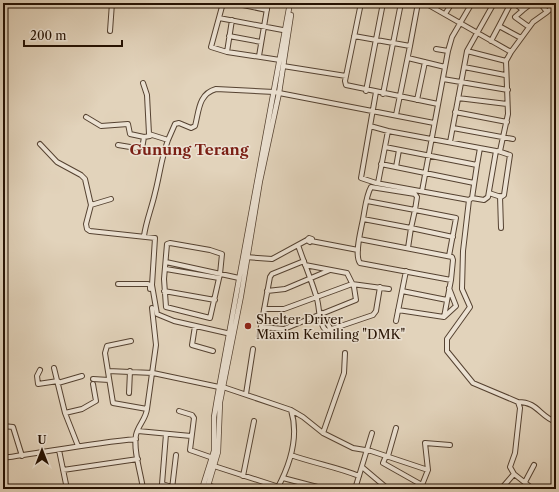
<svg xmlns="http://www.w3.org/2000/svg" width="559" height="492" font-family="'Libre Caslon Text',serif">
  <rect width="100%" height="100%" fill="#e2d3bb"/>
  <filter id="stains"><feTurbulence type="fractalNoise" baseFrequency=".005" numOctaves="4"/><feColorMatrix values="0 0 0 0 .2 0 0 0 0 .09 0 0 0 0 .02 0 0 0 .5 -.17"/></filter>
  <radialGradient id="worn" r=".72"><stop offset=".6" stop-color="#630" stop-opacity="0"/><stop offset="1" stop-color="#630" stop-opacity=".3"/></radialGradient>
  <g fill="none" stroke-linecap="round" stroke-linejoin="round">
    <g stroke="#554231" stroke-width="6">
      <path id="minor" d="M223,3L211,47L227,52L280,60
        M233,3L267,10
        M361,3L345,81L346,85L438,104
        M425,3L511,52L506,61L508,114L500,151
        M514,3L523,10L532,3
        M523,10L515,17L529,27
        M547,12L556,4
        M445,14L452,3
        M219,18L288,31
        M499,26L511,3
        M110,31L112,3
        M229,36L261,42
        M354,36L410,46L396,115
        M491,41L499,26L521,38
        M410,46L418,3
        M436,49L448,51
        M467,51L506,61
        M227,52L232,20
        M511,52L533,22L547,12L540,3
        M259,56L268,3
        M408,58L445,67
        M283,66L346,76
        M464,67L505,75
        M443,79L508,90
        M143,83L147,95L149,134L168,140C161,159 160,174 155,193C152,207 146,221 144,236
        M366,91L383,3
        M376,92L361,178L376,183L469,200L472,198L477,165L385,147
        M383,94L401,3
        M458,98L507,104
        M417,100L425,62
        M455,112L507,122
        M86,117L101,126L128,124L130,134L144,137L150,136
        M370,126L388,131L496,151L488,197L484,200L472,198
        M453,128L513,139
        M168,140L175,124L179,123L191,128L195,126C199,112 198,94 216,89L274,92L434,123
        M450,142L467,51L494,3
        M40,144L57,162L81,175L85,179L91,205
        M118,145L142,149L144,137
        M381,164L474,183
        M477,165L480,148
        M396,167L399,150
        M378,183L388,131
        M422,191L448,51L452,37L472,3
        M489,193L501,197L504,195L510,155L498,151
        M500,196L501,228
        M111,199L91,205L86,224L87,229L90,231L155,238L152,285L157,314L174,321L231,334
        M469,200L463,251L462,289L470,307L447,339V351L473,383L518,402L520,408L515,453L510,467L514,474L533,489
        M363,219L411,228L408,248
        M359,239L452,257L453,260L451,280L360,263C354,255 361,230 363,219C365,209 366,196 371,187L415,194L417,197L415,210L367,201
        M311,241L358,250
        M170,243L210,250L222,254L220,274L210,318L166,307L164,279L167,244Z
        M298,245C304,263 312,281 317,299C320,310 318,322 326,331L373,315L376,311L380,287
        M449,256L456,218L415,210L411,228L453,237
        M245,257L272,259L307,240L309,238L312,239L310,242L307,240
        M166,262L239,278
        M166,269L219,278
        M118,284H148L150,285V289
        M164,291L215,300
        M267,291L285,289L330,270
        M402,291L447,300
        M264,309H284L352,284L389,289
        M398,310L444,317L456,306L449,288
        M322,313L331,330
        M444,317L451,280
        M396,321L406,271
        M195,326L192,345L213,351
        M261,327L284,329L356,300L354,287L347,273L305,265
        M259,337L270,277L272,274L304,261
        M131,341L107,346L105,353L113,403L147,409C146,419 138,425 136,435C133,451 141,473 143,489
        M54,368L65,413L78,446
        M40,370L37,376L38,384L58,381
        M108,371L153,373L219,387
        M93,379L109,380
        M58,383L82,376
        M223,387L291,410L303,417L323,433L353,448L371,451L428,470
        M129,393L130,371
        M246,394L253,349
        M518,402C538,402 539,416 556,422
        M147,409L156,345L152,308
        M179,411L192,415L194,418L190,450L213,458
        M65,413L82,409L96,401L93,384
        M3,426L13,427L22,456
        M138,431L191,436
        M323,433L344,373L345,353
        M166,434L162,484L172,487
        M59,450L67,489
        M291,455C313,463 337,467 359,476
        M386,456L383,463L422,485L420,489
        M388,456L396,428
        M3,458C47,452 91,443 136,439
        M214,466L279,487
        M362,467L388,489
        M63,470L138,459
        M243,476L254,421
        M283,478L325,489
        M525,482L534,465
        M208,485L219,489
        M422,485L428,470L425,443L450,445
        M172,489L176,455
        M277,489C290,465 299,436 291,410
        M355,489L372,433
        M501,489L514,474"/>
    </g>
    <g stroke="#554231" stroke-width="6">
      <path id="tertiary" d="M202,489L214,451V417L217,399L290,3
        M207,489L218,452L220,402L241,296L260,181L279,93L291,15"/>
    </g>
    <use href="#minor" stroke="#ece2d3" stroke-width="4"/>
    <use href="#tertiary" stroke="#ece2d3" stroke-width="4.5"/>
  </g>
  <circle fill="#8f2418" stroke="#ece2d3" stroke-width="1.5" cx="248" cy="326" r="4"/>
  <g text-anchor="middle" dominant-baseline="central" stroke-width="3" stroke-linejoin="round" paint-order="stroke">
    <g font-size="13" fill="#261203" stroke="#ece2d3" text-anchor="start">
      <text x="256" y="319">Shelter Driver<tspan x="256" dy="15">Maxim Kemiling "DMK"</tspan></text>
    </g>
    <g font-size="15" font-weight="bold" fill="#7a1f14" stroke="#ece2d3">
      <text x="189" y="149">Gunung Terang</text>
    </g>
  </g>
  <rect width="559" height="492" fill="none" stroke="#e2d3bb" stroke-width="16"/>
  <rect x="4" y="4" width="551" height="484" fill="none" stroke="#261203" stroke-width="2"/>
  <rect x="8" y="8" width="543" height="476" fill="none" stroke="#261203"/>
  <g transform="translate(42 450)" stroke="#ece2d3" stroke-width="3" paint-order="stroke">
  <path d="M0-3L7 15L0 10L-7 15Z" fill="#261203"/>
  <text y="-6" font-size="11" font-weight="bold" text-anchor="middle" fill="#261203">U</text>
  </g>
  <path d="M24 40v6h98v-6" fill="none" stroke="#261203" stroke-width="2"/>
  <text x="30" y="40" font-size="12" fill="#261203" stroke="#ece2d3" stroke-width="3" paint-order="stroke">200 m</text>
  <rect width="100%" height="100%" filter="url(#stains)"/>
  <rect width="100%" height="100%" fill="url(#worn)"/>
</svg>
